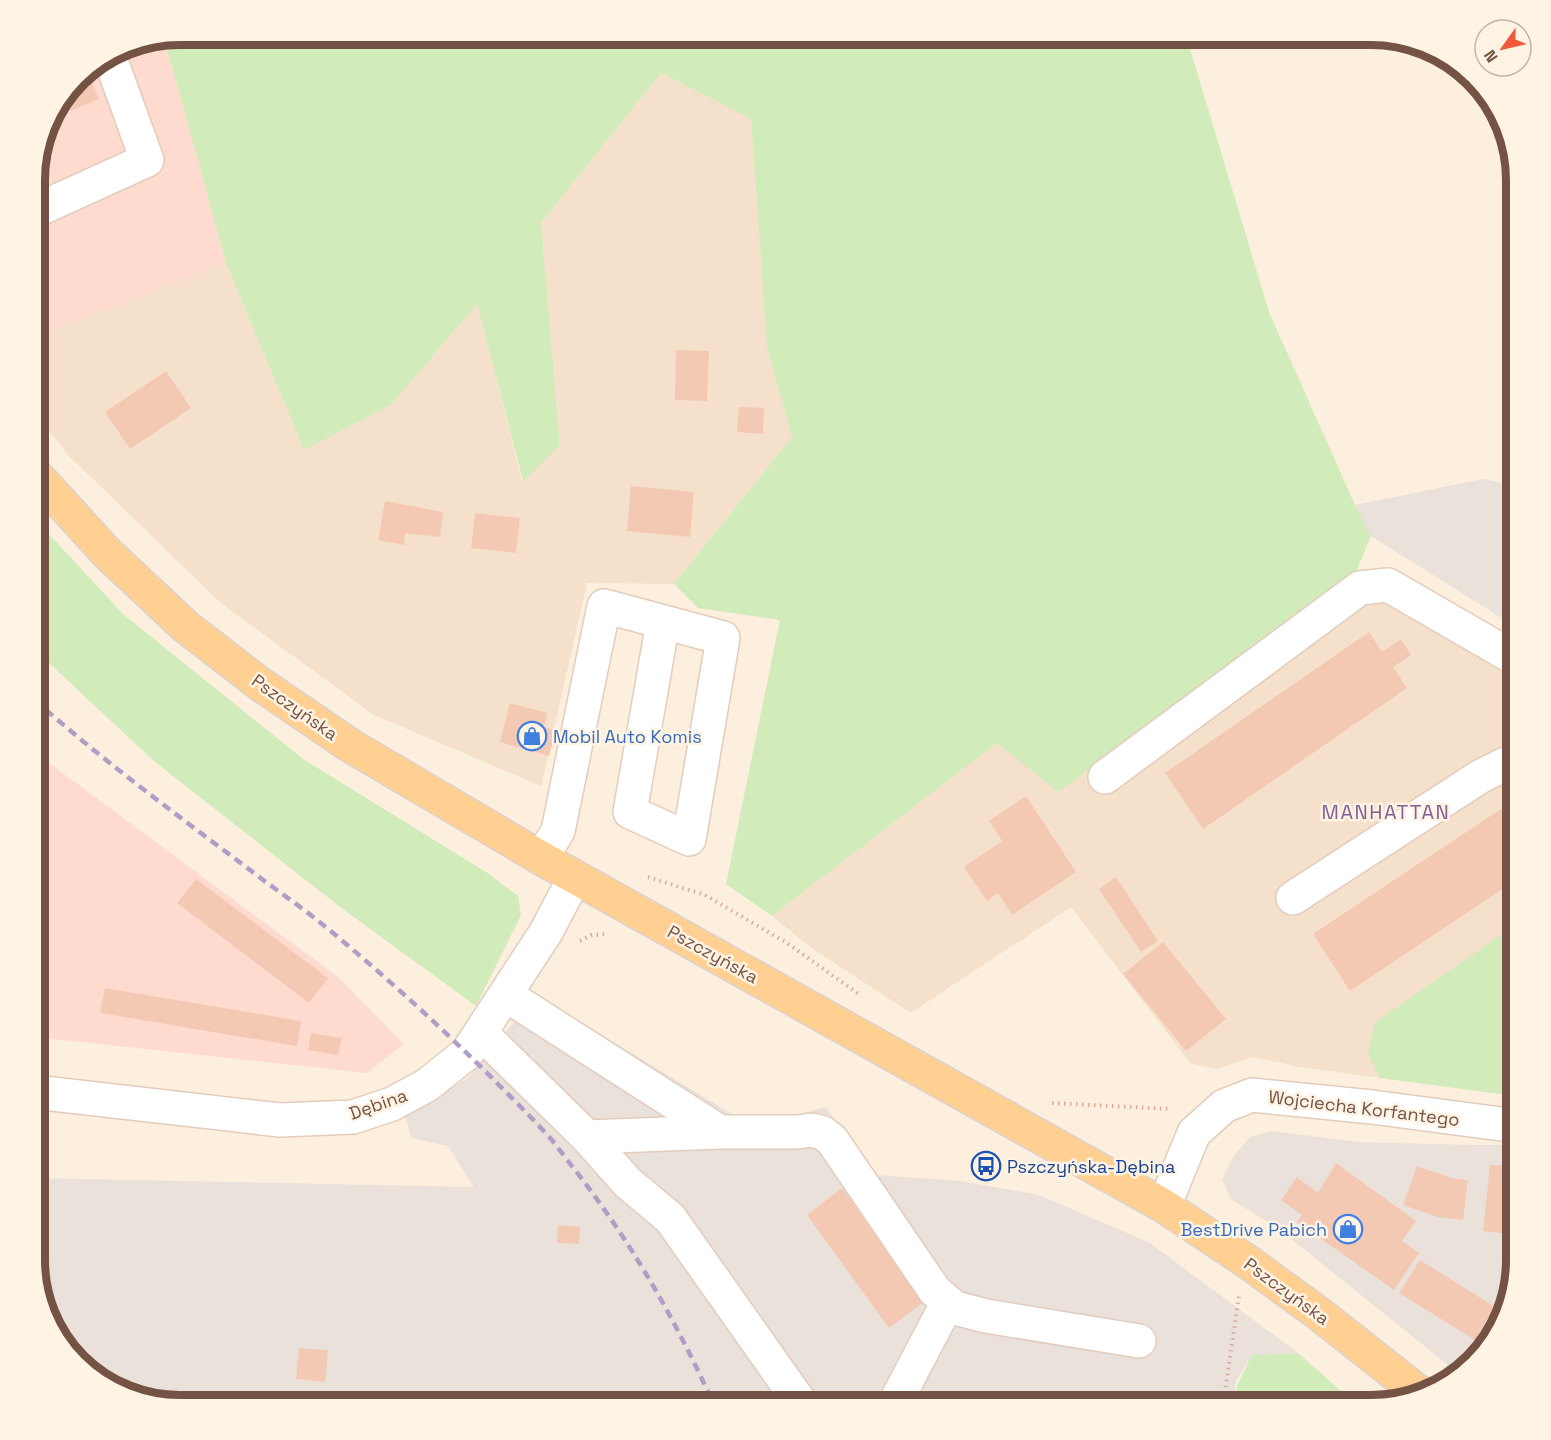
<svg xmlns="http://www.w3.org/2000/svg" width="1551" height="1440" font-family="'Space Grotesk',sans-serif">
  <rect width="100%" height="100%" fill="#fdefdd"/>
  <path fill="#f5e0cb" d="M661,73L751,119L767,348L792,437L674,584L587,583L541,786L374,715L222,604L68,455L35,413V337L226,263L304,450L391,405L477,304L522,481L560,445L541,223Z
    M1353,579L1516,672V1096L1299,1067L1254,1057L1216,1069L1190,1063L1071,907L911,1013L813,949L772,916L997,743Z"/>
  <path fill="#ffdbcf" d="M164,38L226,263L35,337V170L49,116L84,71L125,45Z
    M35,751L49,763L338,977L404,1044L367,1073L35,1037Z"/>
  <path fill="#eae1da" d="M1483,479L1516,486V627L1371,536L1355,505Z
    M536,995L740,1119L770,1122L826,1107L877,1175L961,1181L1039,1195L1150,1243L1298,1353L1252,1356L1236,1381L1233,1405H180L124,1394L77,1363L46,1316L35,1269V1178L474,1187L448,1146L411,1138L405,1115L468,1078Z
    M1271,1131L1359,1142L1470,1145H1516V1260L1505,1316L1474,1363L1458,1373L1279,1229L1231,1199L1222,1179L1234,1156L1250,1137Z"/>
  <path fill="#d1ebbb" d="M180,35H1186L1269,312L1355,505L1371,536L1353,579L1058,792L997,743L772,916L726,884L780,620L698,608L674,584L792,437L767,348L751,119L661,73L541,223L560,445L523,481L477,304L391,405L304,450L226,263L164,38Z
    M35,519L123,614L303,759L486,872L518,896L521,915L476,1006L344,910L155,762L35,650Z
    M1514,926L1516,927V1096L1380,1078L1368,1054L1375,1022Z
    M1298,1353L1357,1405H1235L1237,1386L1252,1355Z"/>
  <path fill="#b1e2e7" stroke="#97d3d9" stroke-width="1.5" d="M968,1393L1077,1405H967Z"/>
  <path fill="#f4c9b3" d="M86,69L99,99L71,111L67,101L59,104Z
    M676,350L709,351L707,401L675,400Z
    M166,371L191,408L130,449L105,412Z
    M739,407L764,408L763,434L737,432Z
    M631,486L694,492L690,537L627,531Z
    M385,501L443,512L440,537L405,533L404,545L378,540Z
    M475,513L520,518L516,553L471,548Z
    M1369,632L1382,652L1401,639L1411,655L1393,667L1407,688L1203,829L1165,773Z
    M510,703L547,713L544,727L556,730L549,756L500,742Z
    M35,764L45,765L42,829L35,828Z
    M1026,796L1076,872L1012,915L998,893L987,901L964,867L1002,841L989,821Z
    M1516,799V880L1350,991L1313,934Z
    M1116,877L1158,941L1141,952L1099,889Z
    M196,879L328,978L309,1003L177,903Z
    M1163,942L1226,1019L1186,1051L1123,974Z
    M105,988L301,1021L297,1046L100,1013Z
    M311,1033L342,1038L338,1055L308,1050Z
    M1336,1163L1416,1221L1402,1241L1419,1253L1394,1290L1297,1222L1302,1215L1281,1200L1297,1177L1318,1193Z
    M1490,1165L1516,1166V1235L1483,1231Z
    M1417,1166L1452,1178L1468,1180L1463,1220L1438,1217L1403,1205Z
    M842,1188L925,1301L889,1328L807,1215Z
    M558,1225L580,1227L579,1244L557,1243Z
    M1420,1260L1495,1307L1475,1340L1399,1293Z
    M1502,1308L1506,1310L1505,1316L1487,1343H1486Z
    M299,1348L328,1350L325,1382L296,1379Z"/>
  <g fill="none" stroke-linecap="round" stroke-linejoin="round">
    <g stroke="#e3ccbc" stroke-width="36">
      <path id="minor" d="M35,211L147,160L109,55
        M1105,777L1360,588L1388,585L1516,659
        M541,858L558,831L604,606L723,638L689,839L630,812L663,622
        M1293,898L1481,776L1516,759
        M506,995L720,1132H797L812,1130L823,1133L832,1140L935,1291L955,1308L986,1316L1139,1341
        M481,1033L587,1137L720,1132
        M35,1092L280,1120L353,1117L392,1104L427,1085L467,1053L546,932L575,877
        M587,1137L628,1183L670,1218L802,1405
        M1164,1206L1194,1133L1224,1106L1252,1095L1372,1107L1516,1126
        M894,1405L948,1302"/>
    </g>
    <g stroke="#dbd2cf" stroke-width="36">
      <path id="major" d="M35,474L107,553L185,626L260,684L351,746L541,858L1164,1206L1245,1260L1318,1313L1422,1395"/>
    </g>
    <path stroke="#d8ac97" stroke-width="4" stroke-dasharray="1.5 4.5" stroke-linecap="butt" d="M35,430L44,441
      M648,877L705,895L787,943L860,995
      M580,941L592,935L607,934
      M1052,1103L1170,1109
      M1223,1405L1239,1296"/>
    <use href="#minor" stroke="#fff" stroke-width="33"/>
    <use href="#major" stroke="#ffd092" stroke-width="33"/>
    <path stroke="#b09dc6" stroke-width="4.5" stroke-dasharray="9 6" stroke-linecap="butt" d="M35,700C104,762 180,817 254,873C276,890 300,906 322,924C382,973 440,1026 495,1081C514,1100 533,1119 551,1139C559,1149 567,1160 575,1170C632,1243 676,1321 714,1405"/>
  </g>
  <defs>
    <g id="shop-ring" transform="scale(1.5)"><circle r="9.5" fill="#fff3e4" stroke="#3f7fe0" stroke-width="1.5"/><path d="M-5-2.5h2.3a2.7 3.5 0 0 1 5.4 0H5L5.5 6h-11ZM-1.5-2.5h3a1.5 2.3 0 0 0-3 0Z" fill="#3f7fe0"/></g>
    <g id="bus-ring" transform="scale(1.5)"><circle r="9.5" fill="#fff3e4" stroke="#1a4fb4" stroke-width="1.5"/><path d="M-5-6H5V4H4V6H2V4H-2V6H-4V4H-5ZM-3.5-4V0h7V-4ZM-3.5 1.2v1.5H-2V1.2ZM2 1.2v1.5H3.5V1.2Z" fill="#1a4fb4"/></g>
  </defs>
  <g fill-rule="evenodd">
    <use href="#shop-ring" x="532" y="736"/>
    <use href="#bus-ring" x="986" y="1166"/>
    <use href="#shop-ring" x="1348" y="1229"/>
  </g>
  <g text-anchor="middle" dominant-baseline="central" stroke-width="5" stroke-linejoin="round" paint-order="stroke">
    <g font-size="18" fill="#745345" stroke="#fff3e4">
      <text transform="translate(295 707) rotate(35)">Pszczyńska</text>
      <text transform="translate(713 954) rotate(29)">Pszczyńska</text>
      <text transform="translate(378 1104) rotate(-19)">Dębina</text>
      <text transform="translate(1364 1108) rotate(7)">Wojciecha Korfantego</text>
      <text transform="translate(1287 1291) rotate(36)">Pszczyńska</text>
    </g>
    <g font-size="18" fill="#366cbe" stroke="#fff3e4" text-anchor="start">
      <text x="553" y="736">Mobil Auto Komis</text>
      <text x="1327" y="1229" text-anchor="end">BestDrive Pabich</text>
    </g>
    <g font-size="18" fill="#164399" stroke="#fff3e4" text-anchor="start">
      <text x="1007" y="1166">Pszczyńska-Dębina</text>
    </g>
    <g font-size="20" letter-spacing="1.5" fill="#816098" stroke="#fff3e4">
      <text x="1386" y="812">MANHATTAN</text>
    </g>
  </g>
  <path d="M0 0H1551V1440H0ZM180 45H1371A135 135 0 0 1 1506 180V1260A135 135 0 0 1 1371 1395H180A135 135 0 0 1 45 1260V180A135 135 0 0 1 180 45Z" fill="#fff3e4" fill-rule="evenodd"/>
  <path fill="none" stroke="#745345" stroke-width="8" d="M180 45H1371A135 135 0 0 1 1506 180V1260A135 135 0 0 1 1371 1395H180A135 135 0 0 1 45 1260V180A135 135 0 0 1 180 45Z"/>
  <g transform="translate(1503 48) rotate(236)"><circle r="28" fill="#fff3e4" stroke="#c7b3a4" stroke-width="1.5"/>
  <path d="M0-4.5L10 22L0 15L-10 22Z" fill="#ef583a"/>
  <text y="-9" font-size="16" font-weight="bold" text-anchor="middle" fill="#745345">N</text>
  </g>
</svg>
